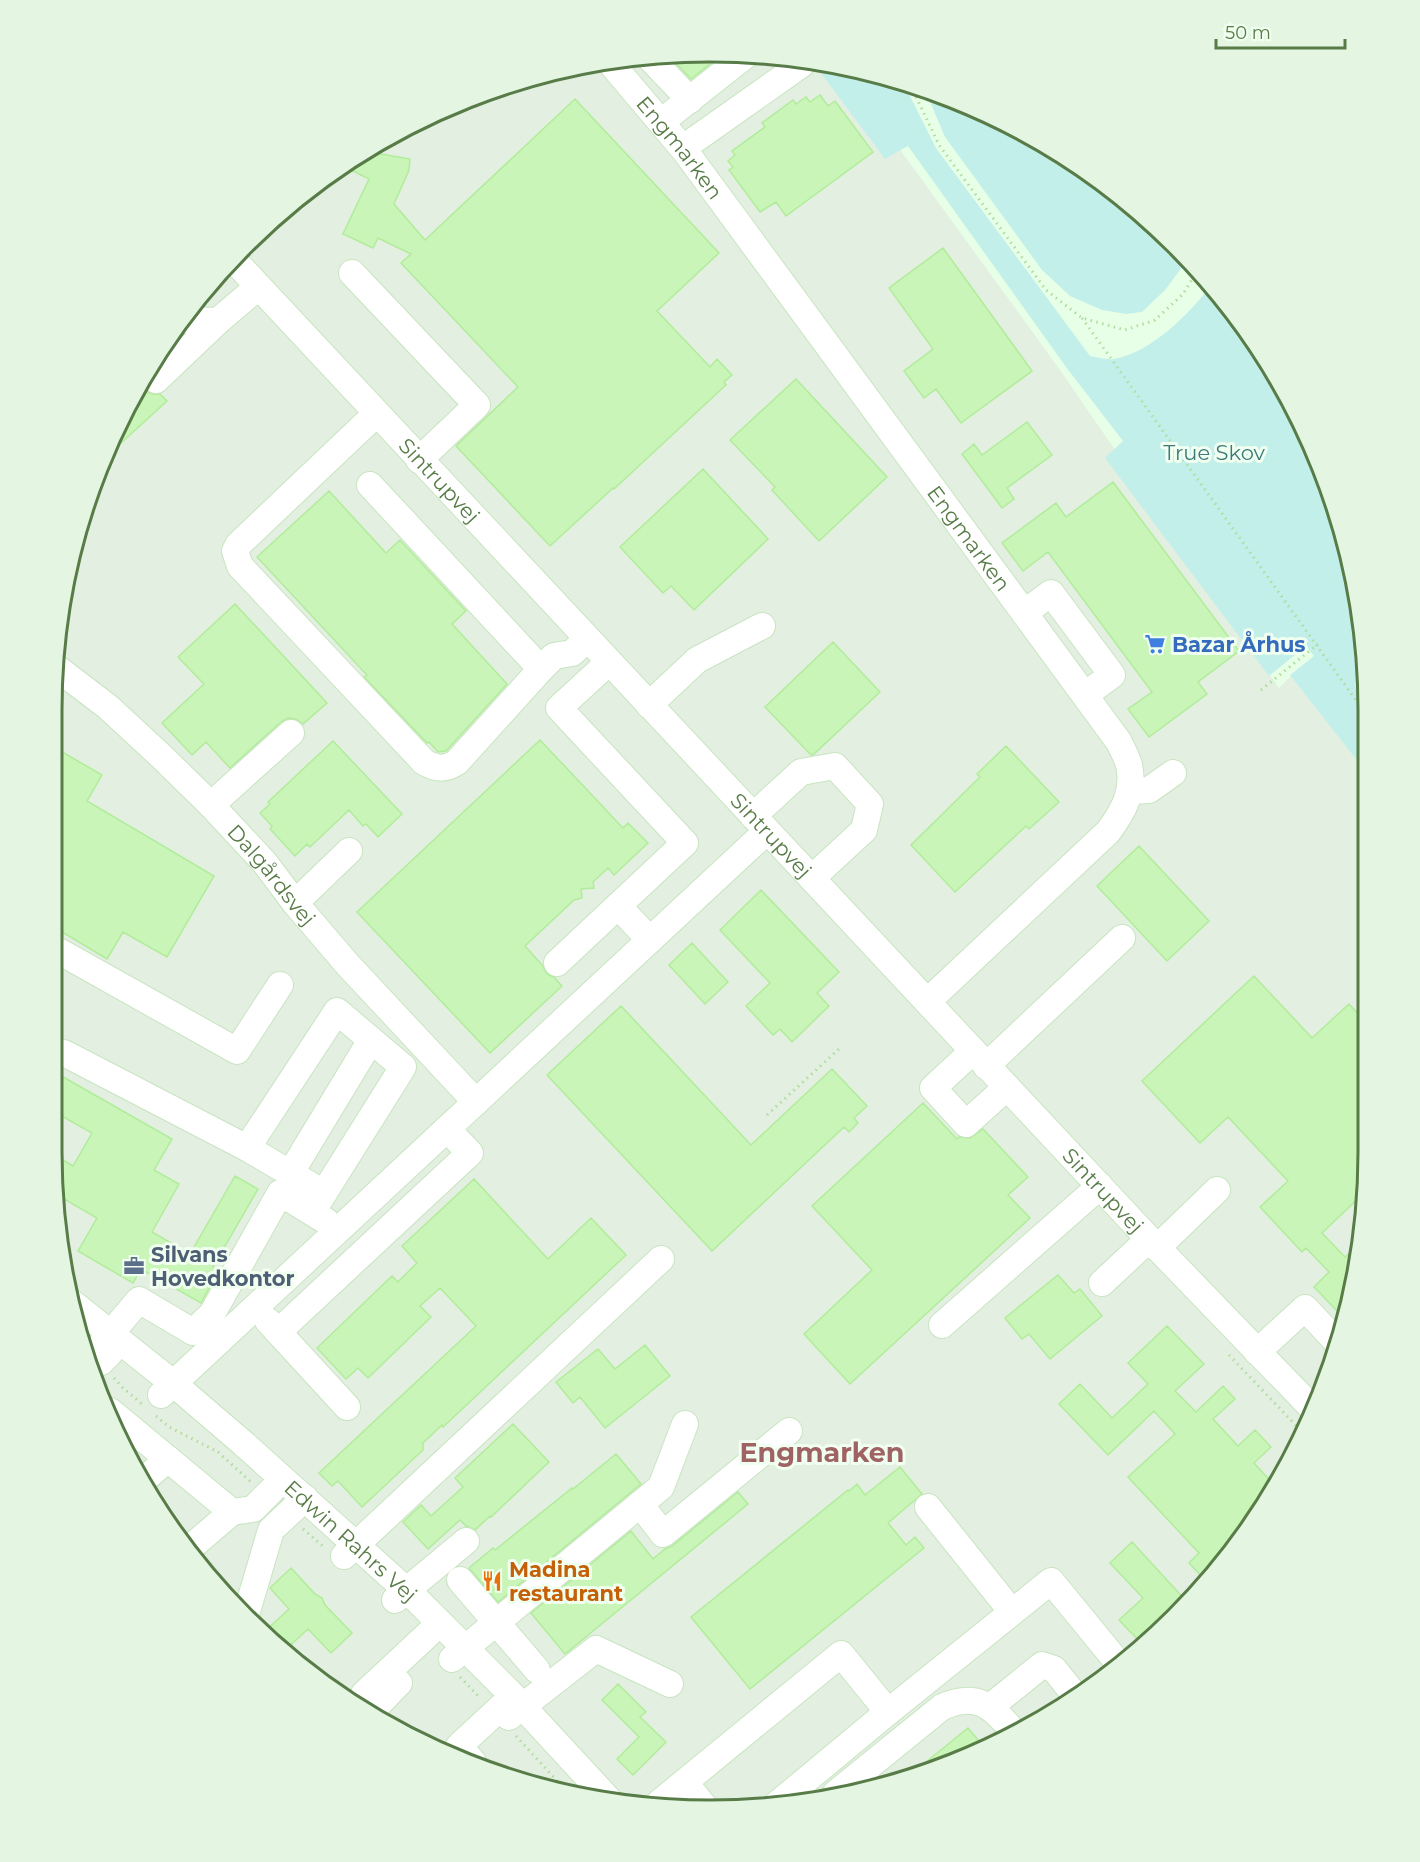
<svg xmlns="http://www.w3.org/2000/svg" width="1420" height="1862" font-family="Montserrat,sans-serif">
  <rect width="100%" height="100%" fill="#e8ffe7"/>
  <path fill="#e3efe1" d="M710,51L838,64L1060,370L1279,688L1296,671L1363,763V1238L1319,1404L1258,1518L1176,1618L1076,1700L922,1776L753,1810L581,1798L418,1743L309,1675L244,1618L139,1482L74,1323L51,1152L52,667L74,539L119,419L187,309L244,244L344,162L457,101L581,64Z"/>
  <path fill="#c3efeb" d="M812,61L838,64L904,84L936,148L1090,356C1097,357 1106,360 1113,359C1149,354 1190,314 1210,286L1258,344L1319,458L1363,624V768L1290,675L1314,656L1306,646L1269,676L1105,458L1123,441L1066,367L908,146L885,159Z
    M925,90L962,101L1076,162L1176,244L1188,259L1166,289L1142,312L1126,314L1102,310L1070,296L1042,270L945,137Z"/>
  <path fill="#c9f5b9" stroke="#b1ec9a" stroke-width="1.5" d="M710,51L725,52L691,79L668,55Z
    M820,95L828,106L835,101L873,152L786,216L776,202L760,212L729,170L733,167L728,161L735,155L732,151L765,127L762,123L793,100L796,104L806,97L810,102Z
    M575,99L719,253L657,311L710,367L717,359L732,375L724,382L726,385L614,489L613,488L550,546L456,446L518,387L401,263L411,254L378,238L373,248L343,234L369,179L341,165L364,151L410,159L409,170L394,204L425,240Z
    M943,248L1032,371L961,423L936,389L924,398L904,371L933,349L889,288Z
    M796,379L887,477L819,541L772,490L775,487L730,440Z
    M141,383L146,391L152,394H160L167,401L120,444L113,435L119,419Z
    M1027,422L1052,455L1007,488L1014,499L1002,508L962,454L974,444L982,455Z
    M703,469L768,539L694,610L671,586L663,593L620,547Z
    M1113,482L1239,651L1198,682L1207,694L1149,737L1128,709L1152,692L1048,552L1023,571L1002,543L1056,503L1066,517Z
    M329,491L386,553L400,540L466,611L452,624L507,684L446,751L438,752L429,742L427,743L364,677L367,675L257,557Z
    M235,604L327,703L303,724L295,719L288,718L281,722L230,768L206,742L192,755L162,723L204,684L178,657Z
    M833,642L880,692L814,754L811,755L765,707Z
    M540,740L623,828L628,823L648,843L614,875L608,868L593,882L594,888L581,889L582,898L574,900L525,946L542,965L547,974L554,977L562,986L490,1053L357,912Z
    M333,741L402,814L378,837L366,824L363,826L349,810L310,847L307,844L295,856L270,829L272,826L260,813L270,804L268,802Z
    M52,746L102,775L87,801L214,876L167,957L123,932L107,959L52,926Z
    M1006,746L1059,802L1029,829L1026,826L955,892L911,845L980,777L977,774Z
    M1139,846L1209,921L1167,961L1097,886Z
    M761,890L839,972L817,993L829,1006L792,1042L780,1029L773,1035L746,1006L770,983L720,930Z
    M692,943L728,982L705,1004L669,965Z
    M1254,976L1312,1038L1349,1004L1363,1019V1194L1322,1233L1345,1257L1363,1241L1342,1316L1314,1287L1329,1272L1306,1248L1302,1252L1260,1207L1288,1181L1228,1117L1200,1143L1142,1081Z
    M621,1006L751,1145L832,1069L867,1106L854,1118L858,1123L849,1132L844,1127L712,1251L547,1075Z
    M51,1070L172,1139L154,1170L179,1184L152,1232L190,1254L235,1176L258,1189L213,1267L219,1270L201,1303L141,1269L133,1283L78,1251L97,1218L57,1195L51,1153L73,1166L92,1133L51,1110Z
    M923,1103L957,1139L959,1137L970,1138L983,1129L1028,1177L1008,1195L1030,1218L850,1384L804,1334L872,1270L812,1206Z
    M474,1179L548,1259L591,1218L626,1255L443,1427L442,1425L423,1443V1450L362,1507L338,1481L332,1486L319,1473L476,1326L440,1288L420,1306L431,1317L368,1378L358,1368L346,1379L317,1348L392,1276L398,1282L417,1263L402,1246Z
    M1058,1275L1074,1293L1080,1289L1102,1316L1050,1359L1029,1334L1022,1339L1005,1318Z
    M1167,1326L1204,1364L1175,1391L1196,1412L1223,1386L1235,1399L1213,1419L1238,1446L1255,1430L1271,1447L1254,1463L1275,1486L1267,1501L1257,1510L1260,1514L1258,1518L1206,1581L1189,1563L1199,1553L1128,1477L1175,1434L1154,1411L1108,1455L1059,1404L1080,1384L1112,1418L1148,1384L1128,1363Z
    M645,1345L670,1376L605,1428L580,1397L573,1403L556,1382L598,1349L615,1369Z
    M513,1424L549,1462L491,1517L490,1516L475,1530L466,1526L460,1520L428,1549L403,1522L421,1505L431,1516L463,1487L455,1478Z
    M616,1454L641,1484L498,1602L469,1568L493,1548L495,1550L572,1488L573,1489Z
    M900,1467L922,1494L888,1523L906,1545L915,1537L924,1548L750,1689L691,1617L848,1490L849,1491L857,1484L865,1495Z
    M738,1492L748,1504L565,1654L531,1613L631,1531L653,1559L665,1549L672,1546Z
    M1132,1542L1188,1603L1176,1618L1143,1645L1119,1620L1143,1598L1110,1563Z
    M291,1568L315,1594L322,1598L325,1605L352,1633L331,1653L308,1629L283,1652L262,1634L289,1609L270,1588Z
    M618,1684L646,1712L640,1717L666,1742L633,1775L617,1759L639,1737L602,1700Z
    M968,1728L983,1746L922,1776L910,1778L909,1776Z"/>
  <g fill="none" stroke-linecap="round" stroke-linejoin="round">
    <g stroke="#c8e5c0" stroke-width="28">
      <g id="minor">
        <path d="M649,57L690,100"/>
        <path id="s1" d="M609,61L685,151L1119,742C1122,749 1127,757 1129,765C1135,791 1123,812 1108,832L928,1001"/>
        <path d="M661,122L746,55"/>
        <path d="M683,148L802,64"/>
        <path id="s2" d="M232,258L1149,1239L1315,1411"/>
        <path d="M352,273L477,405L419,460"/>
        <path d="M180,320L218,321L258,287"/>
        <path d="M156,380L218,321"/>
        <path d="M376,414L238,545L235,551L240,566L424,762C436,769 445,770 457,762L541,669L554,656L572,653L587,639"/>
        <path d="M370,485L541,669"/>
        <path d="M1024,613L1051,593L1112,675L1085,695"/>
        <path id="s3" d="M53,665L108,707L161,756L211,805L265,863L295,903L348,965L476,1102"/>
        <path d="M649,705L697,660L762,626"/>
        <path d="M1130,791L1149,790L1173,773"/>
        <path d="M211,805L291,733"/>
        <path d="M753,816L801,772L835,766L870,804L864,830L812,878"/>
        <path d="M295,903L349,851"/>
        <path d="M618,906L650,940"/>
        <path d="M52,954L55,949L237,1051L280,985"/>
        <path d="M557,963L685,843L559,708L609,662"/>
        <path d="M973,1051L933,1088L966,1124L1007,1087"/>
        <path d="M64,1053L247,1148L324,1193"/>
        <path d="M986,1066L1122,938"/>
        <path d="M247,1148L337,1011L403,1067L312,1212"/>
        <path d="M290,1174L371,1040"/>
        <path d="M1157,1248L1217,1190"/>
        <path d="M1102,1283L1149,1239"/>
        <path id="s4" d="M71,1302L174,1384L244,1444L417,1600L513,1696L609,1800"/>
        <path d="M268,1321L347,1407"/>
        <path d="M942,1325L1100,1186"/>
        <path d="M278,1332L470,1153L447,1129"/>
        <path d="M101,1345L139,1300L193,1332L212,1314L280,1193L326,1221"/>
        <path d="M1257,1352L1305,1308L1336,1341"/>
        <path d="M91,1366L101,1362L110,1353"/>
        <path d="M161,1395L767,831"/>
        <path d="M110,1411L232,1512"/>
        <path d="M140,1483L168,1459"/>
        <path d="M640,1504L663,1534L789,1431"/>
        <path d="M928,1507L1012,1612"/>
        <path d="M190,1548L232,1512L253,1509L272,1490"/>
        <path d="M344,1556L661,1259"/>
        <path d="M460,1580L537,1670"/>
        <path d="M395,1600L466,1541"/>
        <path d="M245,1618L271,1530L305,1498"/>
        <path d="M452,1659L661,1487L685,1424"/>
        <path d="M364,1694L440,1623"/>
        <path d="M990,1707L1042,1665L1054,1669L1078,1699"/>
        <path d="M370,1713L399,1683"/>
        <path d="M509,1717L596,1649L670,1684"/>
        <path d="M473,1762L459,1746L513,1696"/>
        <path d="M685,1783L704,1806"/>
        <path d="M836,1793L942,1707C977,1692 991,1705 1013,1731"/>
        <path d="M659,1803L841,1654L888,1712"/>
        <path d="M776,1805L888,1712L1051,1581L1119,1664"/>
      </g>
    </g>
    <path stroke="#afdd9d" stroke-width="3" stroke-dasharray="1.5 4.5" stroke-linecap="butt" d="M911,86L939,145L1046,290L1082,318L1125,330L1155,320L1183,294L1198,270
      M1082,318L1363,710
      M1261,690L1318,644
      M767,1115L840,1048
      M67,1275L74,1281
      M1229,1355L1303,1433
      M114,1378L123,1388L142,1404
      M156,1416L169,1427L218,1452L251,1482
      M303,1529L325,1548
      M460,1677L480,1698
      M516,1736L569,1794"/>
    <use href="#minor" stroke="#fff" stroke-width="26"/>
  </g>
  <defs>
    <g id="supermarket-bare" transform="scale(1.62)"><path d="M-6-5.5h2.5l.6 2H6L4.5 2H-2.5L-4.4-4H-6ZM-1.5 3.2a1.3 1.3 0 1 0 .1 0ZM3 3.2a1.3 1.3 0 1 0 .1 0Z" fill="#3f7fe0" stroke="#f0ffef" stroke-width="2.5" paint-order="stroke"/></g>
    <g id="office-bare" transform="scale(1.62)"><path d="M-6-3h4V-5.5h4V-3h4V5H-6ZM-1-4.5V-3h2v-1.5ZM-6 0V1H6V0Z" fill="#5c6f8a" stroke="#f0ffef" stroke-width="2.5" paint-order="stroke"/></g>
    <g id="restaurant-bare" transform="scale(1.62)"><path d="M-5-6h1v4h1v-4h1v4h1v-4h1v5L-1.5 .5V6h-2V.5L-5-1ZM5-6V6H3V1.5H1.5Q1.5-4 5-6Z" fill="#e8710a" stroke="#f0ffef" stroke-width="2.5" paint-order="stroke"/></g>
  </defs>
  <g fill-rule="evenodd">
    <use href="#supermarket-bare" x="1155" y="644"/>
    <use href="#office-bare" x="134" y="1266"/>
    <use href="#restaurant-bare" x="492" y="1581"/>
  </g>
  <g text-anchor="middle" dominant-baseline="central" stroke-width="6" stroke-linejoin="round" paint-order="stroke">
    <g font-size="21" fill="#587c47" stroke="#f0ffef">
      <text stroke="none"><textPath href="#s1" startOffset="112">Engmarken</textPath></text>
      <text stroke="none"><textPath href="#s2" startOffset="304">Sintrupvej</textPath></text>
      <text stroke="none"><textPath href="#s1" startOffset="598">Engmarken</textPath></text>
      <text stroke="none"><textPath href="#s2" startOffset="790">Sintrupvej</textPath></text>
      <text stroke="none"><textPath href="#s3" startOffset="304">Dalgårdsvej</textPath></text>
      <text stroke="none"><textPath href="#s2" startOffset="1276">Sintrupvej</textPath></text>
      <text stroke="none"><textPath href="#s4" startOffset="368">Edwin Rahrs Vej</textPath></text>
    </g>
    <g font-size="21" fill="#3c7a7d" stroke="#f0ffef">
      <text x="1214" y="452">True Skov</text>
    </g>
    <g font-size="21" font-weight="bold" fill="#366cbe" stroke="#f0ffef" text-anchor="start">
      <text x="1172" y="644">Bazar Århus</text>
    </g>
    <g font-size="21" font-weight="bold" fill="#4e5e75" stroke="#f0ffef" text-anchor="start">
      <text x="151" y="1254">Silvans<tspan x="151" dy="24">Hovedkontor</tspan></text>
    </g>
    <g font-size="21" font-weight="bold" fill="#c56008" stroke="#f0ffef" text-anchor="start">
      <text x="509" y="1569">Madina<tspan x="509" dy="24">restaurant</tspan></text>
    </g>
    <g font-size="27" font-weight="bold" fill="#9f6363" stroke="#f0ffef">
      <text x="822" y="1452">Engmarken</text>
    </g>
  </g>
  <path d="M0 0H1420V1862H0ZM710 62H710A648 648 0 0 1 1358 710V1152A648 648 0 0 1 710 1800H710A648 648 0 0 1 62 1152V710A648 648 0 0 1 710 62Z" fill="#e4f5e2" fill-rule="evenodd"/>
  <path fill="none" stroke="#587c47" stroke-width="3" d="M710 62H710A648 648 0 0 1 1358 710V1152A648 648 0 0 1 710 1800H710A648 648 0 0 1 62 1152V710A648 648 0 0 1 710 62Z"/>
  <path d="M1216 39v9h129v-9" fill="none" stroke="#587c47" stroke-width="3"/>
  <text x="1225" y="39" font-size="18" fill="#587c47" stroke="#f0ffef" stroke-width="4.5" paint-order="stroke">50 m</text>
</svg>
